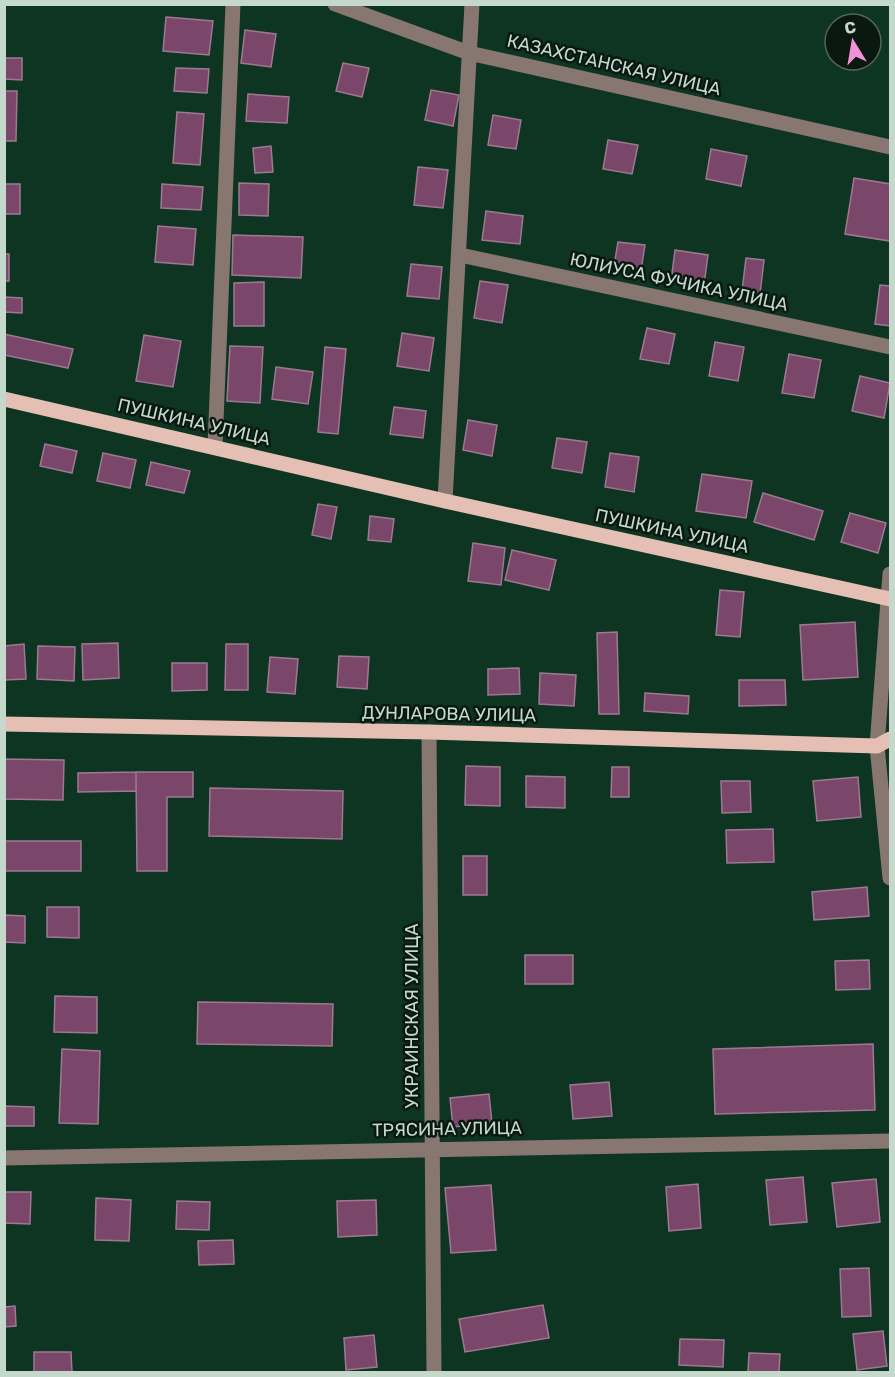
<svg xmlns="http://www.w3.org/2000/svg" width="895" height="1377" font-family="Rubik,sans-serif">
  <rect width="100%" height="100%" fill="#0e3422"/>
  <path fill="#7a476a" stroke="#9d7991" stroke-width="1.5" d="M166,17L213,21L209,55L163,51Z
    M245,30L276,34L271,67L241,63Z
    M4,58H22V80L4,79Z
    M343,63L369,68L362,97L336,91Z
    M176,68L209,69L207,93L174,91Z
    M431,90L459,95L453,126L425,120Z
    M4,91H17L16,141H4Z
    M248,94L289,97L287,123L246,121Z
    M177,112L204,114L200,165L173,163Z
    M493,115L521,120L516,149L488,145Z
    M608,140L638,145L632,174L603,169Z
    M271,146L273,172L255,173L253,148Z
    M711,149L747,156L741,186L706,179Z
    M418,167L448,170L443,208L414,205Z
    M854,178L890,184V241L845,234Z
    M239,183L269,184L268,216L239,215Z
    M4,184H20V214H4Z
    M162,184L203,187L201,210L161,208Z
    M486,211L523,216L520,244L482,240Z
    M158,226L196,229L193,265L155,262Z
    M233,235L303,237L301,278L232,275Z
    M618,242L645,245L641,270L614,266Z
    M675,250L708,255L704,285L671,281Z
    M4,254H9V281H4Z
    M746,258L764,260L760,294L742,291Z
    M411,264L442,267L439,299L407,296Z
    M480,281L508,285L502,323L474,318Z
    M264,282V326H234V283Z
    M880,285L890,286V326L875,324Z
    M4,297L22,298V313L4,312Z
    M647,328L675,334L669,364L640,359Z
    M402,333L434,338L429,371L397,366Z
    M4,334L73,349L68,368L4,355Z
    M144,335L181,341L173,387L136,381Z
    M715,342L744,347L738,381L709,376Z
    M230,346L263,347L260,403L227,401Z
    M325,347L346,349L338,434L318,432Z
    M789,354L821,360L814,398L782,393Z
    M276,367L313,372L308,404L272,399Z
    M860,376L890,383L884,418L852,411Z
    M394,407L426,411L423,438L390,434Z
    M468,420L497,425L492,456L463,450Z
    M557,438L587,442L582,473L552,468Z
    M45,444L77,451L72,473L40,466Z
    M103,453L136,460L130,488L97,481Z
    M610,453L639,457L634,492L605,487Z
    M151,462L190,471L184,493L146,485Z
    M702,474L752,481L746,518L696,511Z
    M763,493L823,511L814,540L754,522Z
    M318,504L337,507L331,539L312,535Z
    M850,513L886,523L878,553L841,542Z
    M370,516L394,519L391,542L368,540Z
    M473,543L505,548L501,585L468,581Z
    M512,550L556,560L549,590L505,580Z
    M720,590L744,592L740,637L716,635Z
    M855,622L858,677L803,680L800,625Z
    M617,632L619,714H599L597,633Z
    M118,643L119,678L83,680L82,644Z
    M24,644L26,679L4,680V646Z
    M226,644H248V690H225Z
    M38,646L75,647L74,681L37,679Z
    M339,656L369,657L367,689L337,687Z
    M270,657L298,659L295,694L267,692Z
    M172,663H207V690L172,691Z
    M519,668L520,694L488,695V669Z
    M540,673L576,675L574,706L539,704Z
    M739,680H785L786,705L739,706Z
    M645,693L689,696L688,714L644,711Z
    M4,759L64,760L63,800L4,799Z
    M466,766L500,767V806L465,805Z
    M612,767H629V797H611Z
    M136,772H193V797H167V871H137Z
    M136,772V791L78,792V773Z
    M526,776L565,777V808L526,807Z
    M858,777L861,817L817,821L813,781Z
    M721,781H750L751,812L722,813Z
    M210,788L343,791L342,839L209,836Z
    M773,829L774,862L727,863L726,830Z
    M4,841H81V871H4Z
    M463,856H487V895H463Z
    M867,887L869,916L814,920L812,892Z
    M47,907H79V938L47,937Z
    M4,915L25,916V943L4,942Z
    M525,955H573V984H525Z
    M869,960L870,989L836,990L835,961Z
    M55,996L97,997V1033L54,1032Z
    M198,1002L333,1004L332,1046L197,1044Z
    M873,1044L875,1110L715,1114L713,1049Z
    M62,1049L100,1051L98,1124L59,1123Z
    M609,1082L612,1116L573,1119L570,1085Z
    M489,1094L492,1123L453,1127L450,1098Z
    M4,1106L34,1107V1126H4Z
    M803,1177L807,1222L770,1225L766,1180Z
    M876,1179L880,1222L837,1227L832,1183Z
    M698,1184L701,1228L669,1231L666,1187Z
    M491,1185L496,1250L451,1253L445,1188Z
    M4,1192H31L30,1224L4,1223Z
    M96,1198L131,1200L129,1241L95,1240Z
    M376,1200L377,1235L338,1237L337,1201Z
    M177,1201L210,1202L209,1230L176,1229Z
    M233,1240L234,1264L199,1265L198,1241Z
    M869,1268L871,1316L842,1317L840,1269Z
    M543,1305L549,1338L465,1352L459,1319Z
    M15,1306L16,1326L4,1327V1307Z
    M883,1331L887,1366L857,1370L853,1334Z
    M374,1335L377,1367L346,1370L344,1338Z
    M680,1339L724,1340L723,1367L679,1365Z
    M34,1352H71L72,1372H34Z
    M749,1353L780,1354L779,1372H748Z"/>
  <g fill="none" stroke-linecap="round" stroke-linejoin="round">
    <path stroke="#887670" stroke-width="15" d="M335,4L469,53L890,147
      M460,255L890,347
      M215,446L233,4
      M445,501L472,4
      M890,574L877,746L890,878
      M429,732L434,1372
      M4,1158L890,1141"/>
    <path stroke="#e5bfb3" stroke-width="15" d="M4,399L445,501L890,599
      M4,724L429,732L877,746L890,739"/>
  </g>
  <g text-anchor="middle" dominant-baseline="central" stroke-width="5" stroke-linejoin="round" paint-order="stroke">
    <g font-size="18" fill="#c4d8cc" stroke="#091810">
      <text transform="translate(614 65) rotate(13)">КАЗАХСТАНСКАЯ УЛИЦА</text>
      <text transform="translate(679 282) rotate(12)">ЮЛИУСА ФУЧИКА УЛИЦА</text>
      <text transform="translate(194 422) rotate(13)">ПУШКИНА УЛИЦА</text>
      <text transform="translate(672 531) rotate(12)">ПУШКИНА УЛИЦА</text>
      <text transform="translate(449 714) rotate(1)">ДУНЛАРОВА УЛИЦА</text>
      <text transform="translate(412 1016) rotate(-90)">УКРАИНСКАЯ УЛИЦА</text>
      <text transform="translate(447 1129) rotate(-1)">ТРЯСИНА УЛИЦА</text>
    </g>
  </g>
  <rect width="895" height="1377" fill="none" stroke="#c4d8cc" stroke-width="12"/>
  <g transform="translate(853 42) rotate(349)"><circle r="28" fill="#091810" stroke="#54655b" stroke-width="1.5"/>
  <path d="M0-4.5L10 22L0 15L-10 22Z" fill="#f391d5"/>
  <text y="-9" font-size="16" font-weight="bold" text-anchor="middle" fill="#c4d8cc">С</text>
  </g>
</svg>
